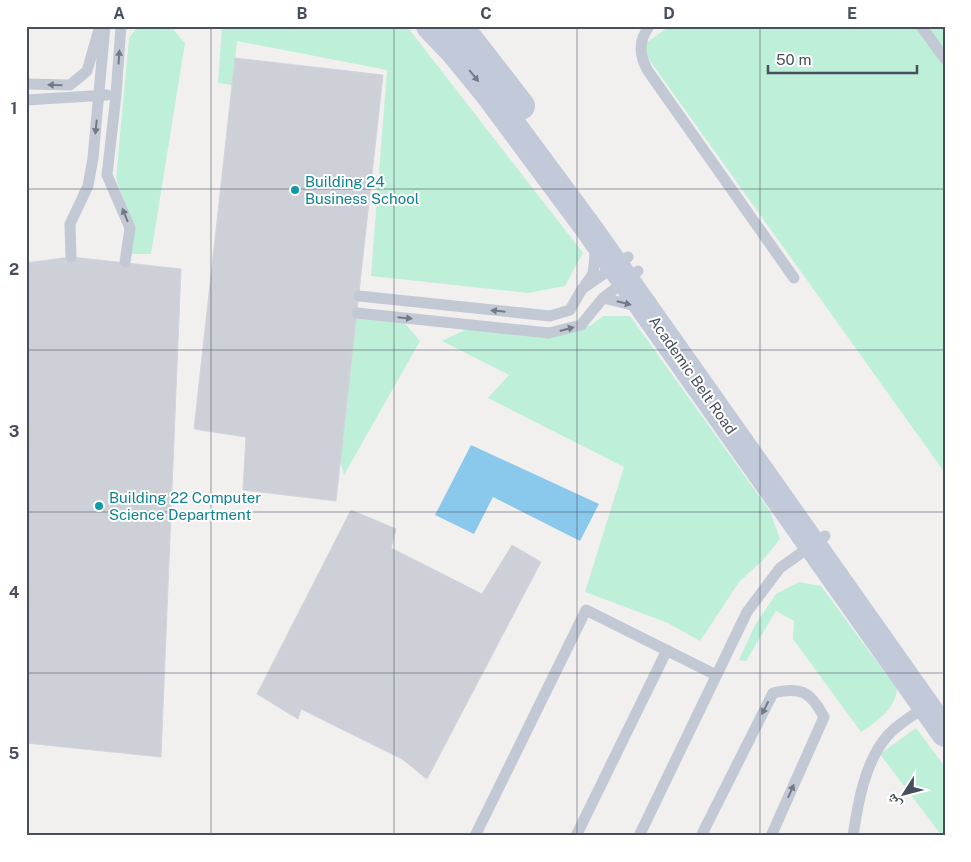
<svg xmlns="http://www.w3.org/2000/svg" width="971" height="862" font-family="'Public Sans','Noto Naskh Arabic',sans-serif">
  <rect width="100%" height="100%" fill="#f2f0ef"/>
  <path fill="#beefd9" d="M138,26L171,27L185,43L151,254H129L131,222L116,178L129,38Z
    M222,26H405L409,29L583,253L565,286L528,293L371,276L387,70L237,41L232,85L218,83Z
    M670,26H945V473L640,47Z
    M357,313L403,321L420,341L344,475L340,461Z
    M603,316H630L770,511L780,539L762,561L739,582L700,641L668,623L585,592L624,467L488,398L509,375L442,341L465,330L590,326Z
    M799,582L821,586L897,689C896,708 877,722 861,732L793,639L794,621L776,611L746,661L739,660L755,625L776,594Z
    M916,728L945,767V836H942L880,754Z"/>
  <path fill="#8bc9ec" d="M471,445L599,504L580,541L493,497L474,534L435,515Z"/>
  <path fill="#ced0d7" stroke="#d3d4db" d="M235,58L383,75L336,501L243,490L246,437L194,429Z
    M71,257L181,269L161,757L26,743V263Z
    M351,510L396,529L391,548L482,594L512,545L541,562L427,779L402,759L301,709L298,719L257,694Z"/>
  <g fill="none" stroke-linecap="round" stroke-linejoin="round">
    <path stroke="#c3c9d4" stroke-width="11" d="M121,26L116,95L107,175L130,228L125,262
      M649,26C638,42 639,55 648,71L794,278
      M921,26L945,59
      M26,84L70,85L87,71L100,26
      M26,100L107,95
      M71,257L70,224L88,186L93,158L105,26
      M585,285L593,274L596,246
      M359,296L550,316L570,310L582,289L628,257
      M603,298L640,307
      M357,313L549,333L581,325L603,298L638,271
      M475,836L586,610L716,675
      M576,836L667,650
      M639,836L747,612L780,568L825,536
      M701,836L773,693C801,686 811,692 824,717L771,836
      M853,836C858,802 865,761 888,735C898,724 913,715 925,707"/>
    <path stroke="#c2c9d8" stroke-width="28" d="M430,26L453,50L489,94L587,226L945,733
      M459,26L521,106"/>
  </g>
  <defs><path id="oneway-solid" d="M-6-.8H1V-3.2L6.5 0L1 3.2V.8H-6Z" transform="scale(1.25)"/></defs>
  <g fill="#727a87">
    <use href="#oneway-solid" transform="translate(119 57) rotate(-86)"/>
    <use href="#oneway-solid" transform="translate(55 85) rotate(-179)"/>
    <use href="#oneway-solid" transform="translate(96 127) rotate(96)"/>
    <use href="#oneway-solid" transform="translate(125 215) rotate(-112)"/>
    <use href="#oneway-solid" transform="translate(624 303) rotate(14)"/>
    <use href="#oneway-solid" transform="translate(498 311) rotate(-174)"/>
    <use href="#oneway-solid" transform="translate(405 318) rotate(6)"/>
    <use href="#oneway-solid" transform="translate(567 329) rotate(-15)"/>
    <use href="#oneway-solid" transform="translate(765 708) rotate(117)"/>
    <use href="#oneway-solid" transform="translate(791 791) rotate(-66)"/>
  </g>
  <use fill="#727a88" href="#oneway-solid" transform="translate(474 76) rotate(51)"/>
  <path fill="none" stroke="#474f5d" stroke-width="1" stroke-opacity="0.55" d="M211,26V836M394,26V836M577,26V836M760,26V836M26,189H945M26,350H945M26,512H945M26,673H945"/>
  <g fill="#0f9aa8" stroke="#fff" stroke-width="2">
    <circle cx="295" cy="190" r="5"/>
    <circle cx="99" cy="506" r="5"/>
  </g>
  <g text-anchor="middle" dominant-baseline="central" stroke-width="4" stroke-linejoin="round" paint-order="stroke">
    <g font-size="15" fill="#0d838f" stroke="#fff" text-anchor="start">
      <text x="305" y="181">Building 24<tspan x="305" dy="17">Business School</tspan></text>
      <text x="109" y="497">Building 22 Computer<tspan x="109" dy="17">Science Department</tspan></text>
    </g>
    <g font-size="15" fill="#474f5d" stroke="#fff">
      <text transform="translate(693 375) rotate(55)">Academic Belt Road</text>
    </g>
  </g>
  <rect width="971" height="862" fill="none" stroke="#ffffff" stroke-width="55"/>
  <g transform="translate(904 794) rotate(234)" stroke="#ffffff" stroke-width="4" paint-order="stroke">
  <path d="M0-4L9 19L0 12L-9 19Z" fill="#474f5d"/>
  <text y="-8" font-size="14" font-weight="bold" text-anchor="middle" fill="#474f5d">ش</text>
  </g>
  <path d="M768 65v8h149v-8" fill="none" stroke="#474f5d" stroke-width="2.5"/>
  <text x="776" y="65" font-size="15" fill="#474f5d" stroke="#ffffff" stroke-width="4" paint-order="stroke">50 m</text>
  <rect x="28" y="28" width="916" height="806" fill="none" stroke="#474f5d" stroke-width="2"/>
  <g font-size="16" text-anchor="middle" font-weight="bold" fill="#474f5d">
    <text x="119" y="19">A</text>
    <text x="302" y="19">B</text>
    <text x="486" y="19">C</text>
    <text x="669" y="19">D</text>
    <text x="852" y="19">E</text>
    <text x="14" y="114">1</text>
    <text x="14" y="275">2</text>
    <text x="14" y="437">3</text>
    <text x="14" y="598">4</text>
    <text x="14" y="759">5</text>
  </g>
</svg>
